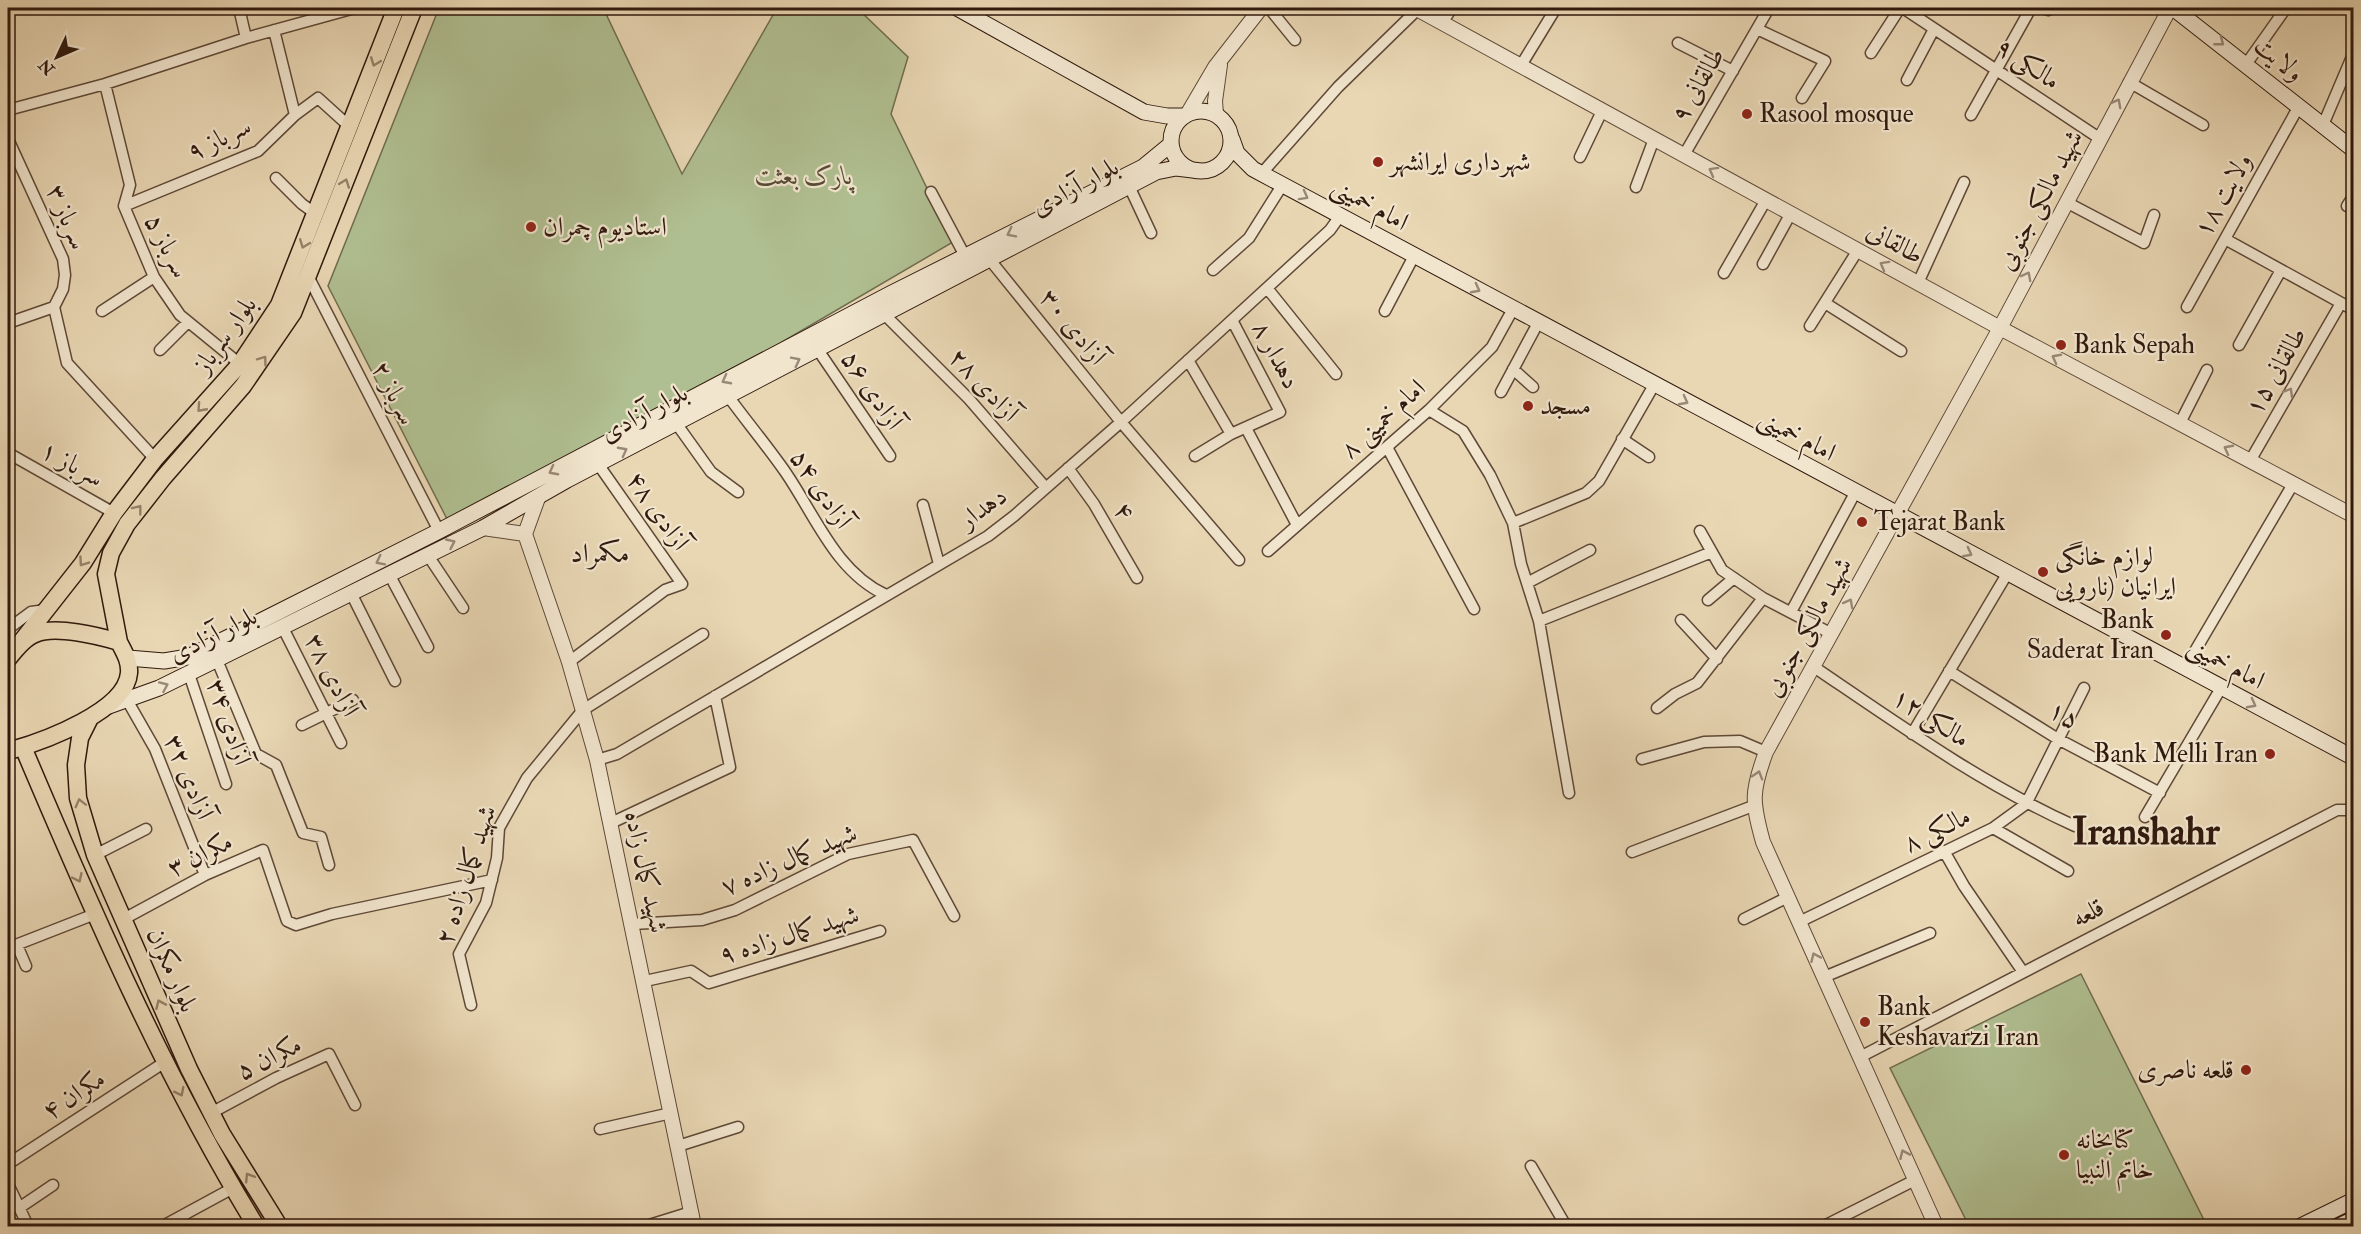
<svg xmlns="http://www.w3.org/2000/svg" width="2361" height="1234" font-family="'IM FELL Double Pica',Amiri,serif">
  <rect width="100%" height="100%" fill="#e9d7b4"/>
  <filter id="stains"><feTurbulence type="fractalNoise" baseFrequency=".00333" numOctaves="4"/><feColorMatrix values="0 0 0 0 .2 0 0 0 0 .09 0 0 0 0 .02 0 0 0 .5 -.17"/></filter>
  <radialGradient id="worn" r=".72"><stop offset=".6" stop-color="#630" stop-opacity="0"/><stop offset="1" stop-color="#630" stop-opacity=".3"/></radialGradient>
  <path fill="#b0bf91" stroke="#706c4f" stroke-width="1.5" d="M439,8H599L606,14L682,174L777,8H857L908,57L891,114L953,242L777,345L448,521L328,286Z
    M2081,974L2207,1226H1969L1890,1068Z"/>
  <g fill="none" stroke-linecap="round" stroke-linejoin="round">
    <g stroke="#5e4837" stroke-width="13">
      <path id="minor" d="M239,8L246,38
        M1269,8L1295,40
        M1903,8L2099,138
        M2043,8L2048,10
        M8,10L13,8
        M1442,23L1452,8
        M1757,29L1825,61L1802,98
        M274,30L295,115
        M1678,43L1733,71
        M1871,53L1900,8
        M2247,63L2286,8
        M1520,67L1556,8
        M1907,80L1934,29
        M2129,82L2203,125
        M105,84L130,185L124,206L154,277L180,315L240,364
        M8,110L105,84L246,38L355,8
        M1971,115L2031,8
        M2323,125L2354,52
        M8,139L63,259L65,275L63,289L54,307L67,363L155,459
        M1684,155L1769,8
        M1580,157L1602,111
        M1262,173L1338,87L1418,9
        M276,178L302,204L316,214
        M1129,186L1151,233
        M1636,187L1654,139
        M931,192L965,256
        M2066,202L2144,243L2154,215
        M124,206L258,151L295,115L318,98L350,127
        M2347,206L2354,195
        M2225,239L2354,310
        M990,260L1121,422L1239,560
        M1763,264L1791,213
        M1213,270L1249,238L1283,184
        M1724,273L1766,200
        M308,276L439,531
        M1918,283L1964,182
        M1267,288L1336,374
        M1825,303L1901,351
        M2187,307L2299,106
        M102,311L154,277
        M1385,311L1414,256
        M885,315L969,399L1046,488
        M8,323L54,307
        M1810,326L1858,250
        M2239,345L2281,270
        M160,350L188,322
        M818,350L890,456
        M1188,360L1231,434
        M1513,369L1533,387
        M1501,392L1538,323
        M728,396C747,422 768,447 786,473C816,517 836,572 886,595
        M1429,410L1463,431L1490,475L1513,523L1521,564L1539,621L1712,552
        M676,423L711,472L738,492
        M2180,423L2207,370
        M1246,428L1297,525
        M1622,439L1649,457
        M1387,447L1474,609
        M8,453L114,513
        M1195,456L1231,434L1280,412L1232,320
        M2250,461L2341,303
        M1068,468L1094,504L1137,578
        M923,505L939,564
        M1513,523L1586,493L1599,481L1654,385
        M1700,531L1722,570L1763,598L1832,634
        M1268,551L1429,410L1492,347L1513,309
        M427,554L463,608
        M389,574L428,647
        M1527,583L1590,550
        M351,593L395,681
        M1708,600L1734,578
        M1791,612L1855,493
        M1681,620L1717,659
        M1539,621L1569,793
        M283,628L341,743
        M8,629L31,612L46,610
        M217,660L256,754L276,765L303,833L321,837L329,865
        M569,662L665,590L682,584L598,464
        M1814,667C1898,724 1982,784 2075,826
        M2185,668L2293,484
        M1949,671L2058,739L2160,793
        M189,674L226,784
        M127,700L155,749L205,875
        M1657,708L1675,694L1697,683L1763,598
        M302,725L353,700
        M1912,734L2007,574
        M1642,759L1704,742L1740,741L1766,752
        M597,760L617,754L988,536L1014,516L1121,422L1330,230L1340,216
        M2145,817L2221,688
        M611,823L730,767L715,696
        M1993,828L2068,871
        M1944,851L1964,886L2023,972
        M1632,852L1753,806
        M95,855L146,829
        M1744,919L1788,897
        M122,920L205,875L263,850L287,921L296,925L332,914L492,880
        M1799,922L1993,828L2026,804L2084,688
        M633,924L702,920L735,910L848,854L913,840L954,916
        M17,945L26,966
        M8,948L95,914
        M1824,977L1930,933
        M645,981L691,971L709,983L880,931
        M471,1005L459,954L486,903L497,858L499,828L527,778L583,710L703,634
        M1860,1057L2337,810H2354
        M211,1113L276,1078L329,1054L355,1105
        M600,1129L671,1113
        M678,1146L738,1127
        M8,1164L165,1062
        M1531,1166L1566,1226
        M8,1184L28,1226
        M19,1208L53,1185
        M163,1226L233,1188
        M646,1226L691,1212
        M1824,1226L1915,1180"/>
    </g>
    <g stroke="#5e4837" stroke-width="16">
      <path id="tertiary" d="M1415,8L2000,328L2354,516
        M1188,113L1215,67L1261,8
        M1216,114L1215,101L1220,65
        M483,528L525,534
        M525,534L569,662L597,760L694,1226
        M525,534L538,498
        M1936,1226L1763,842C1752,802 1751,792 1766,752L2000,328L2170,8"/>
    </g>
    <g stroke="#30190d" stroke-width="17">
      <path id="secondary" d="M957,8L1144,112L1167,116H1185
        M2173,8L2354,150
        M1171 141a30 30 0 1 1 60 0a30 30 0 1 1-60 0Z
        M1232,139L1237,153L1253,169L2354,758
        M128,658L164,661L188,657L231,636L439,531L890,294L1143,167L1171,144
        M109,706L159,688L483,528L567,480L1156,172L1176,168L1201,171
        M2301,1226L2354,1200
        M2339,1226L2354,1219"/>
    </g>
    <g stroke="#30190d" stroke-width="19">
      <path id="primary" d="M119,642L106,574L111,553L127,524L163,478L243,386L293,313L414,8
        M17,647L83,563L114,513L155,459L240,364L279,305L396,8
        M8,659C15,650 24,638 35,634C55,625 99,636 119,642C124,652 130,661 129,673C126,711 44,741 12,750
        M90,718L80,738L76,765L78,798L95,855L189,1069L222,1134L279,1226
        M23,747C92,910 163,1074 256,1226"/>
    </g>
    <g stroke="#30190d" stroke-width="20">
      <path id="trunk" d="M8,750H10"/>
    </g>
    <use href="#minor" stroke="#f1e5ce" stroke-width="10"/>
    <use href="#tertiary" stroke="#f1e5ce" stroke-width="14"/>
    <use href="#secondary" stroke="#f1e5ce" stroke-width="15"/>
    <use href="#primary" stroke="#e9d7b4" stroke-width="16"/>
    <use href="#trunk" stroke="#e9d7b4" stroke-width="18"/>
  </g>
  <defs><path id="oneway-chevron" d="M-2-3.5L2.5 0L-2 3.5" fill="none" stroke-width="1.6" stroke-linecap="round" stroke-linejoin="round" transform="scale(1.5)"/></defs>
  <g stroke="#9a8977">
    <use href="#oneway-chevron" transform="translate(2220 42) rotate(38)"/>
    <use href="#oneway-chevron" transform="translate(2117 103) rotate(-62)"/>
    <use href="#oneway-chevron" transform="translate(1713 171) rotate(-151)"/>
    <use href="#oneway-chevron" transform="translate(1304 196) rotate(29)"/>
    <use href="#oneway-chevron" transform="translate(1011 233) rotate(153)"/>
    <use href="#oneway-chevron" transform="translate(1884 265) rotate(-151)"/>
    <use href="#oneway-chevron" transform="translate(2027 276) rotate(-62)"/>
    <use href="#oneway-chevron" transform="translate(1476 289) rotate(28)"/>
    <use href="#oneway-chevron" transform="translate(2056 358) rotate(-152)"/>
    <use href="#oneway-chevron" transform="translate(796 361) rotate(-27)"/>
    <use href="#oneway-chevron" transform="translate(726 380) rotate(152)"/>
    <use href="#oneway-chevron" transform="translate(2289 392) rotate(-60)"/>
    <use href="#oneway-chevron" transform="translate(1684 401) rotate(28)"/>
    <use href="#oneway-chevron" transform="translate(2228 449) rotate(-152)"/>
    <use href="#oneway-chevron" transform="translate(623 451) rotate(-28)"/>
    <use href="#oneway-chevron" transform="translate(553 471) rotate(152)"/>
    <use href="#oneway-chevron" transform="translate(451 543) rotate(-25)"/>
    <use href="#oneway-chevron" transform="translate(1968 553) rotate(28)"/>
    <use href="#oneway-chevron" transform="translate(380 561) rotate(153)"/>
    <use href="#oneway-chevron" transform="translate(1849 603) rotate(-61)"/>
    <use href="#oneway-chevron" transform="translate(164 686) rotate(-24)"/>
    <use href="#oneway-chevron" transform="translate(2252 704) rotate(28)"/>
    <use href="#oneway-chevron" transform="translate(1758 775) rotate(-73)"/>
    <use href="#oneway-chevron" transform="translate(1815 957) rotate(-114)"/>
    <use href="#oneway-chevron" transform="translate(1904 1154) rotate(-114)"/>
  </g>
  <g stroke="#968269">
    <use href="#oneway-chevron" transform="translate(375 62) rotate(111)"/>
    <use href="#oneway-chevron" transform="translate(345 183) rotate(-69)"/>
    <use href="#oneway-chevron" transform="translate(304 244) rotate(111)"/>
    <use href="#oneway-chevron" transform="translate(263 360) rotate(-54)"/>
    <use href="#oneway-chevron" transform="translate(201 408) rotate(132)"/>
    <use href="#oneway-chevron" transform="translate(138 509) rotate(-52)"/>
    <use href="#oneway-chevron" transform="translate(83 562) rotate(125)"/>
    <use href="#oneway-chevron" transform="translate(80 803) rotate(-104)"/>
    <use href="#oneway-chevron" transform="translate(78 878) rotate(65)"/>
    <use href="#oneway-chevron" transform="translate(160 1004) rotate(-114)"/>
    <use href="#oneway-chevron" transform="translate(180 1092) rotate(63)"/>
    <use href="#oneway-chevron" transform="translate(249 1177) rotate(-122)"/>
  </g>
  <g fill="#8f2418" stroke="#f1e5ce" stroke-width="2">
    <circle cx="1747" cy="114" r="6"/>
    <circle cx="1378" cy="162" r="6"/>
    <circle cx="531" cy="227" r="6"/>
    <circle cx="2061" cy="345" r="6"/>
    <circle cx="1528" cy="406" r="6"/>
    <circle cx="1862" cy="522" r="6"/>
    <circle cx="2043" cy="572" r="6"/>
    <circle cx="2166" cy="635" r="6"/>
    <circle cx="2270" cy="754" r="6"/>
    <circle cx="1865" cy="1022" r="6"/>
    <circle cx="2246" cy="1070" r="6"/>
    <circle cx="2064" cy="1155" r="6"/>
  </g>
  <g text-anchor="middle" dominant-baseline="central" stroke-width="4.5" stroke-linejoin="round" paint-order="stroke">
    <g font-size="26" fill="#30190d" stroke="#f1e5ce">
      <text transform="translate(2279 59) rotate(39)">ولایت</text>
      <text transform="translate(2028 64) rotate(34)">مالکی ۹</text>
      <text transform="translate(1698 85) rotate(-60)">طالقانی ۹</text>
      <text transform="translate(219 139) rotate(-26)">سرباز ۹</text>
      <text transform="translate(1075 187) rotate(-28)">بلوار آزادی</text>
      <text transform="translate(2223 195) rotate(-61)">ولایت ۱۸</text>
      <text transform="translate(2040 200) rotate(-62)">شهید مالکی جنوبی</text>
      <text transform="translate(1370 204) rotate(29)">امام خمینی</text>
      <text transform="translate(67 217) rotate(67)">سرباز ۳</text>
      <text transform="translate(1895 243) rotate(29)">طالقانی</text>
      <text transform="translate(167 246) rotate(63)">سرباز ۵</text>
      <text transform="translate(1073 327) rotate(51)">آزادی ۳۰</text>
      <text transform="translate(225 335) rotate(-54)">بلوار سرباز</text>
      <text transform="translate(1276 355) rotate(62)">دهدار ۸</text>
      <text transform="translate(2276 371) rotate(-60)">طالقانی ۱۵</text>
      <text transform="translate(984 385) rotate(47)">آزادی ۲۸</text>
      <text transform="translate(872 390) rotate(56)">آزادی ۵۶</text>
      <text transform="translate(394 393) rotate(63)">سرباز ۲</text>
      <text transform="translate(644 413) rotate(-28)">بلوار آزادی</text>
      <text transform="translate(1383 419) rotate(-42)">امام خمینی ۸</text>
      <text transform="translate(1797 435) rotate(28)">امام خمینی</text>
      <text transform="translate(72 464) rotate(29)">سرباز ۱</text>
      <text transform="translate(821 489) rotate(56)">آزادی ۵۴</text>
      <text transform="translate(983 508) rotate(-36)">دهدار</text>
      <text transform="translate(658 511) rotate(55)">آزادی ۴۸</text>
      <text transform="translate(1124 511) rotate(60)">۴</text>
      <text transform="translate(1808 627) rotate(-61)">شهید مالکی جنوبی</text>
      <text transform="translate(213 635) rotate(-26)">بلوار آزادی</text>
      <text transform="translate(2226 663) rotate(28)">امام خمینی</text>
      <text transform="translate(332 675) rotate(63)">آزادی ۳۸</text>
      <text transform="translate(2064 715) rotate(30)">۱۵</text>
      <text transform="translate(1931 718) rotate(33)">مالکی ۱۲</text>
      <text transform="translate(229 722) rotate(71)">آزادی ۳۴</text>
      <text transform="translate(189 777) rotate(67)">آزادی ۳۲</text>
      <text transform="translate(1937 830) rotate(-26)">مالکی ۸</text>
      <text transform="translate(200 855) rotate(-26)">مکران ۳</text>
      <text transform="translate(789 860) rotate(-23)">شهید کمال زاده ۷</text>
      <text transform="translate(646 872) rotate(78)">شهید کمال زاده</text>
      <text transform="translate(466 875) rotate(-72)">شهید کمال زاده ۲</text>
      <text transform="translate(2088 913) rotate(-27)">قلعه</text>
      <text transform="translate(789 935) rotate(-17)">شهید کمال زاده ۹</text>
      <text transform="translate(172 970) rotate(66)">بلوار مکران</text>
      <text transform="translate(269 1058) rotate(-26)">مکران ۵</text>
      <text transform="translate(74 1095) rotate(-33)">مکران ۴</text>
    </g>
    <g font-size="26" fill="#30190d" stroke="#f1e5ce" text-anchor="start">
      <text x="1759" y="114">Rasool mosque</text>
      <text x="1390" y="162">شهرداری ایرانشهر</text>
      <text x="543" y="227">استادیوم چمران</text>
      <text x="2073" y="345">Bank Sepah</text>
      <text x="1540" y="406">مسجد</text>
      <text x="1874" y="522">Tejarat Bank</text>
      <text x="2055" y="557">لوازم خانگی<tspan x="2055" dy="30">ایرانیان (نارویی</tspan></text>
      <text x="2154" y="620" text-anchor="end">Bank<tspan x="2154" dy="30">Saderat Iran</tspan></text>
      <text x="2258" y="754" text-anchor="end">Bank Melli Iran</text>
      <text x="1877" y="1007">Bank<tspan x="1877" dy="30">Keshavarzi Iran</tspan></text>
      <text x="2234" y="1070" text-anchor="end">قلعه ناصری</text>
      <text x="2076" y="1140">کتابخانه<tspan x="2076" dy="30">خاتم النبیا</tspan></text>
    </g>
    <g font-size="26" font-style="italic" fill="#564b35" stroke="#f1e5ce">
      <text x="804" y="176">پارک بعثت</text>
    </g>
    <g font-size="27" fill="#30190d" stroke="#f1e5ce">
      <text x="600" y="553">مکمراد</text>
    </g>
    <g font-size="38" font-weight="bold" fill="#30190d" stroke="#f1e5ce">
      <text x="2146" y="832">Iranshahr</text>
    </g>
  </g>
  <rect width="2361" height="1234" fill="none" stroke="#e9d7b4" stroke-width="30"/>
  <rect x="9" y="9" width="2343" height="1216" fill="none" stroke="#30190d" stroke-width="3"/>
  <rect x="15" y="15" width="2331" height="1204" fill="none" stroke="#30190d" stroke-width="1.5"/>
  <g transform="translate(57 57) rotate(226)" stroke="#f1e5ce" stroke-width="4.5" paint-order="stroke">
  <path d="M0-4.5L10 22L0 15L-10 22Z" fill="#30190d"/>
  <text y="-9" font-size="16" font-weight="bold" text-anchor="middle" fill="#30190d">N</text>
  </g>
  <rect width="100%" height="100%" filter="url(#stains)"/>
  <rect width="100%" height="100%" fill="url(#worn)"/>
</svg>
